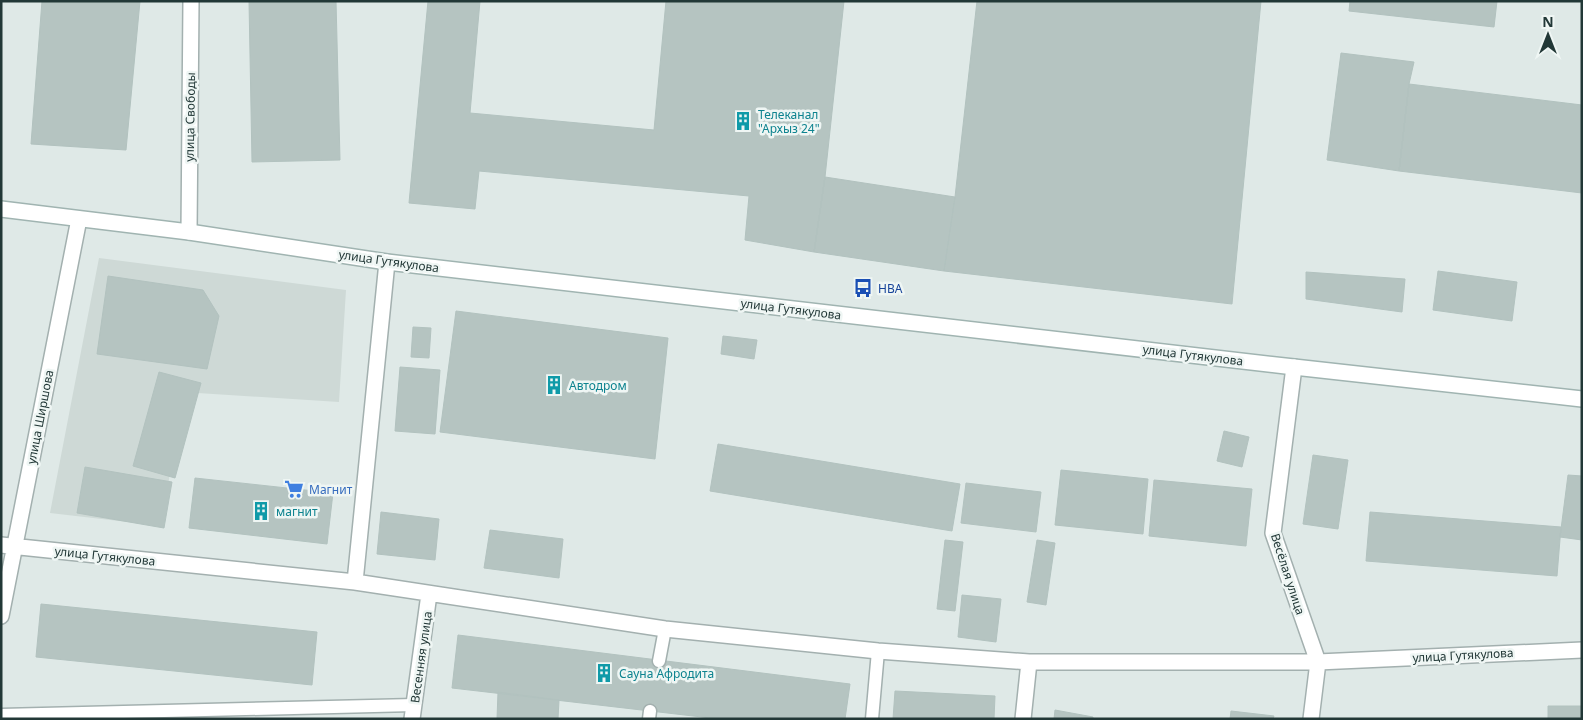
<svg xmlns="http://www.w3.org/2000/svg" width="1583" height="720" font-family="'Noto Sans',sans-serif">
  <rect width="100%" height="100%" fill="#dfe9e7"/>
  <path fill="#ced9d6" d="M99,258L346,290L339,402L182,392L162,526L50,513Z"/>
  <path fill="#b5c4c1" stroke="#b2c2bf" d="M42,1H140L126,150L31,144Z
    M249,1H336L340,160L252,162Z
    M428,1H480L470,113L654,130L666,1H844L825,177L814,252L745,240L749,196L479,171L475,209L409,203Z
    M977,1H1261L1232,304L944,271L955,197Z
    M1350,1H1497L1494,27L1349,11Z
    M1341,53L1414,62L1409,84L1399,171L1327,160Z
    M1409,84L1582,105V193L1399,171Z
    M825,177L955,197L944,271L814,252Z
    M1438,271L1517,282L1512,321L1433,310Z
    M1306,272L1405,279L1402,312L1306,299Z
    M108,276L203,290L219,316L207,369L97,354Z
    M456,311L668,338L655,459L440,432Z
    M413,327L431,328L429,358L411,357Z
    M723,336L757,340L754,359L721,354Z
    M400,367L440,370L435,434L395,431Z
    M159,372L201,383L175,478L133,466Z
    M1224,431L1249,437L1242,467L1217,461Z
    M718,444L960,484L952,531L710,491Z
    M1313,455L1348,460L1338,529L1303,524Z
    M85,467L172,482L164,528L77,513Z
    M1061,470L1148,479L1143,534L1055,525Z
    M1568,475L1582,476V540L1560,537Z
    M195,478L333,493L327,544L189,528Z
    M1154,480L1252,489L1246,546L1149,536Z
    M966,483L1041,492L1036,532L961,523Z
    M381,512L439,519L435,560L377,554Z
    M1370,512L1561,527L1557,576L1366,561Z
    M490,530L563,539L559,578L484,568Z
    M945,540L963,542L955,611L937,609Z
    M1037,540L1055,543L1046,605L1027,602Z
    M962,595L1001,599L996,642L958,637Z
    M41,604L317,632L312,685L36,657Z
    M458,635L850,684L845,719H719L452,688Z
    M895,691L995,696L994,719H893Z
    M498,692L559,700L558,719H497Z
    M1548,706H1582V719H1548Z
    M1055,710L1093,717V719H1054Z
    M1231,711L1274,716L1273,719H1230Z"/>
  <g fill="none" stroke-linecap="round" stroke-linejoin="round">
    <g stroke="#a3b0af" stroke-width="15">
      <path id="lane" d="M659,661L665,629
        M1,715L414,705
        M649,719L650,711
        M872,719L878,651"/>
    </g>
    <g stroke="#a3b0af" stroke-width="18">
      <path id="street" d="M189,232L191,1
        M1294,367L1273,533L1318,662L1311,719
        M1,545L355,582L665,629L878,651L1029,662H1318L1582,650
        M355,582L387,262
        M1,616L79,219
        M412,719L429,594
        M1023,719L1029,662"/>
    </g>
    <g stroke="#a0b4b1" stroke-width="18">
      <path id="secondary" d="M1,209L189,232L387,262L1294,367L1582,399"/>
    </g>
    <use href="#lane" stroke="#fff" stroke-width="12"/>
    <use href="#street" stroke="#fff" stroke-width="15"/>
    <use href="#secondary" stroke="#fff" stroke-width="15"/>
  </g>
  <defs>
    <g id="building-bare" transform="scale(1.5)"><path d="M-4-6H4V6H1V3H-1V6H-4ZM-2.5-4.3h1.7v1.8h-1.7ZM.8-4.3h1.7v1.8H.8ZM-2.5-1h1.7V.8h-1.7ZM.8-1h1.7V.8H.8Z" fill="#0f9aa8" stroke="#eff6f4" stroke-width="2.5" paint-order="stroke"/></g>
    <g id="bus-bare" transform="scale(1.5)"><path d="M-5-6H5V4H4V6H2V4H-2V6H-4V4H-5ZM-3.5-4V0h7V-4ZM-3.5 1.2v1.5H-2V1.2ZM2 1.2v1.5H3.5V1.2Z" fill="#1a4fb4" stroke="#eff6f4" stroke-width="2.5" paint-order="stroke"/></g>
    <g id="supermarket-bare" transform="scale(1.5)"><path d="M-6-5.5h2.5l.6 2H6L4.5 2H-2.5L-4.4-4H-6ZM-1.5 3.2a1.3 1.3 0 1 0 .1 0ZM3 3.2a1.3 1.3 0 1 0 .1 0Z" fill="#3f7fe0" stroke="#eff6f4" stroke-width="2.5" paint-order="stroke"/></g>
  </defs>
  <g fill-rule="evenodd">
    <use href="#building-bare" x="743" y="121"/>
    <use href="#bus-bare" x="863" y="288"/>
    <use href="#building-bare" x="554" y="385"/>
    <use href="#supermarket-bare" x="294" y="489"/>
    <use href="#building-bare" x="261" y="511"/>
    <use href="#building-bare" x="604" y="673"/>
  </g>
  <g text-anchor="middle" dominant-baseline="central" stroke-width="5" stroke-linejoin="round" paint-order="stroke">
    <g font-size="12" fill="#0d838f" stroke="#eff6f4" text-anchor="start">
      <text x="758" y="114">Телеканал<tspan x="758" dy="14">"Архыз 24"</tspan></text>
      <text x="569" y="385">Автодром</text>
      <text x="276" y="511">магнит</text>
      <text x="619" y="673">Сауна Афродита</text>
    </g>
    <g font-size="12" fill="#223837" stroke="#eff6f4">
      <text transform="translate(190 117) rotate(-89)">улица Свободы</text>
      <text transform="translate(389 261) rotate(8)">улица Гутякулова</text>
      <text transform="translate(791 309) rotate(7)">улица Гутякулова</text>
      <text transform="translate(1193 355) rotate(7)">улица Гутякулова</text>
      <text transform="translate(40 417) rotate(-79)">улица Ширшова</text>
      <text transform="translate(105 556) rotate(6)">улица Гутякулова</text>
      <text transform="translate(1288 574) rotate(72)">Весёлая улица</text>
      <text transform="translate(1463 655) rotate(-3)">улица Гутякулова</text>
      <text transform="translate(421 657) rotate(-82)">Весенняя улица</text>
    </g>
    <g font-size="12" fill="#164399" stroke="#eff6f4" text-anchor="start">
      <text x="878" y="288">НВА</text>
    </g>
    <g font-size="12" fill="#366cbe" stroke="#eff6f4" text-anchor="start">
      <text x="309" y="489">Магнит</text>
    </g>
  </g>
  <rect width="1583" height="720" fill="none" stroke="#223837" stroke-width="5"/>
  <g transform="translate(1548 35)" stroke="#eff6f4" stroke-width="4" paint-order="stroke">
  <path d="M0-4L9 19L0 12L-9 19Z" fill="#223837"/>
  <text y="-8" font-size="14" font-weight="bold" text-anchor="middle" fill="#223837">N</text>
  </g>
</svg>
